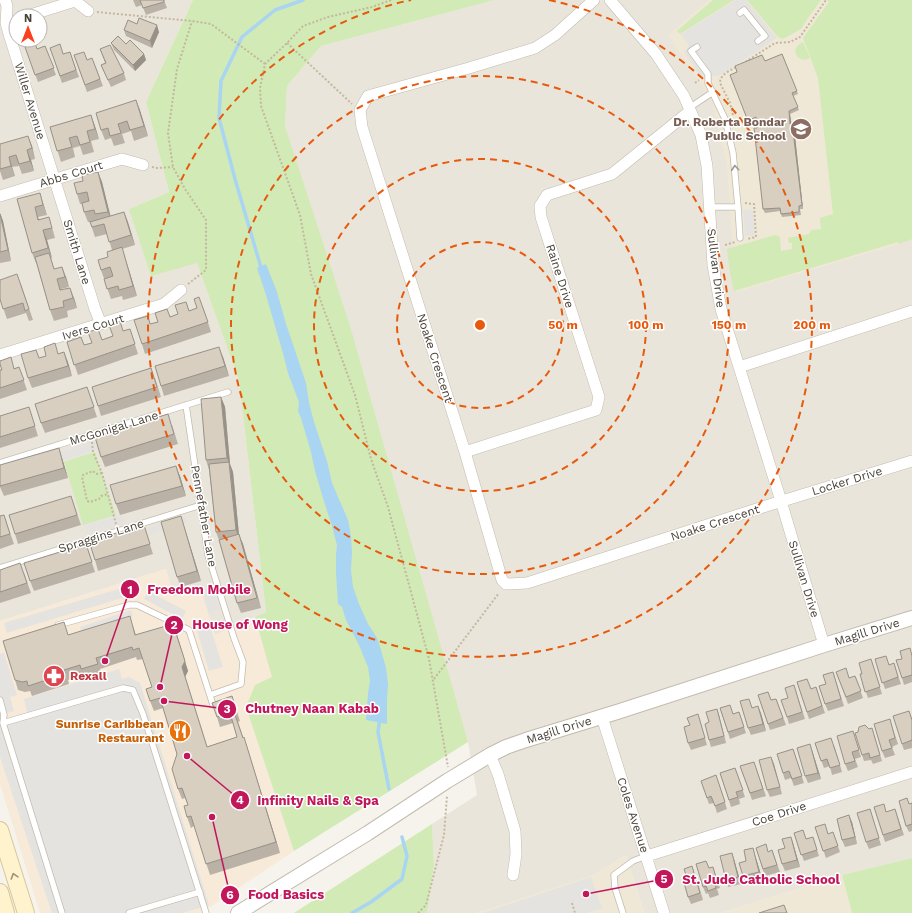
<svg xmlns="http://www.w3.org/2000/svg" width="912" height="913" font-family="'Work Sans',sans-serif">
  <rect width="100%" height="100%" fill="#f6f3ec"/>
  <path fill="#eae5da" fill-rule="evenodd" d="M0,0H193L146,102L169,192L129,209L197,263L239,381L266,612L215,635L200,589L174,597L166,569L0,621ZM16,16H40V40H16Z
    M493,0H912V858L842,875L721,913H644L626,855L592,876L477,913H427L434,865L432,824L477,795L468,742L285,126L287,86L321,46L491,1Z"/>
  <path fill="#f7ead8" d="M166,569L174,597L200,588L215,635L255,617L273,677L255,685L246,707L294,851L201,913H40L0,784V621Z"/>
  <path fill="#efe8d6" d="M709,0H827L862,46L891,158L899,244L736,292L727,166L712,101L668,35Z
    M626,855L644,913H477L592,876Z
    M842,875L852,913H721Z"/>
  <path fill="#d2eab5" d="M193,0H493L491,1L321,46L287,86L285,126L350,326L468,742L294,851L246,707L255,685L272,677L255,617L266,612L239,381L197,263L151,276L129,209L169,192L146,102Z
    M713,0H734L680,34L677,31Z
    M747,0H821L810,15L801,29L783,39L778,37Z
    M827,0H912V239L899,244L898,242L734,291L730,274L727,249L775,235L780,237L781,251L792,249V243H789L788,238L809,234L811,230L821,229L820,218L833,214L818,78L803,38L829,2Z
    M803,42L810,58L805,60C793,58 792,47 803,42Z
    M95,452L116,515L83,525L64,462Z
    M432,824L434,865L427,913H294Z
    M912,858V913H852L842,875Z"/>
  <path fill="#e5e3e0" d="M736,0H746L777,38L719,76H700L684,52L689,46L681,34Z
    M753,209L755,235L745,236L743,210Z
    M95,441L98,449L63,460L60,452Z
    M122,515L125,522L87,534L85,526Z
    M185,515L187,522L150,535L147,528Z
    M132,585L135,594L7,633L4,623Z
    M213,586L220,610L209,613L202,589Z
    M148,591L186,611L182,619L144,599Z
    M131,610L133,616L82,634L80,627Z
    M209,623L223,667L209,671L196,627Z
    M4,653L17,695L10,697L14,711L0,715V654Z
    M119,669L122,679L129,677L140,683L209,905L183,913H52L0,757V726L28,716L24,699Z
    M591,877L599,900L603,908L587,913H483Z"/>
  <path fill="#a9d4f2" d="M266,264L277,292L286,324L306,383L309,403L314,422L327,461L332,483L348,520L351,536L352,553L351,570L353,587L359,604L368,624L377,638L381,650L386,668L388,684L387,700V724L366,720L368,693L370,681L368,667L359,645L346,620L342,607L338,604L336,573V555L337,545L332,526L323,498L315,471L311,452L301,418L298,411L299,402L288,373L283,353L266,295L257,268Z"/>
  <g fill="none" stroke-linecap="round" stroke-linejoin="round">
    <path stroke="#a9d4f2" stroke-width="3.5" d="M262,271L235,179L219,118L221,81L242,37L275,10L303,0
      M380,718L378,732L389,789
      M352,913L371,902L402,879L407,856L402,837"/>
    <g stroke="#c2bbae" stroke-width="7">
      <path id="service" d="M740,13L744,10L765,36L758,41
        M697,47L691,51L708,74V83L725,119L733,153L738,207
        M689,108L713,92
        M709,207H738L740,238
        M186,405L208,555L234,638L243,662L241,684L210,695
        M0,463L228,392
        M0,568L201,505
        M58,625L129,605H137L189,630L213,705
        M0,700L4,715L3,723L62,913
        M3,723L123,688L133,690L143,714L206,913
        M129,913L200,892
        M623,913L615,888L614,875L633,861L646,856"/>
    </g>
    <g stroke="#c2bbae" stroke-width="12">
      <path id="minor" d="M5,0L7,6L6,23L9,34C38,125 66,217 95,309L101,324
        M594,0L555,35L535,48L469,68L368,96L360,110L362,127L465,452L502,580L506,584L527,583L763,507L912,461
        M610,0L656,54L684,96L701,135L707,166L713,265L721,309L781,501L824,645
        M27,16L75,1L88,11
        M0,196L122,159L143,165
        M0,355L164,304L181,290
        M739,367L758,361L912,311
        M465,452L596,410L599,397L541,217L540,206L547,195L612,174L690,111
        M602,717L664,913
        M490,755L498,774L515,831L516,854L513,875
        M647,856L912,772"/>
    </g>
    <g stroke="#c2bbae" stroke-width="16">
      <path id="tertiary" d="M238,913L368,833L447,781L490,755L506,747L526,740L617,712L824,645L912,618"/>
    </g>
    <g stroke="#d6c79b" stroke-width="18">
      <path id="secondary" d="M0,830L26,913
        M0,892L6,913"/>
    </g>
    <path stroke="#c4b79f" stroke-width="2" stroke-dasharray="2 2" stroke-linecap="butt" d="M391,0L372,7L328,17L303,26L287,43L265,64L260,88L261,106L300,215L311,274L355,395L371,459L388,507L429,659L448,767
      M97,12L192,21L211,24L265,64
      M287,43L352,104
      M742,64L775,43L790,42L800,37L826,0
      M695,83L699,80
      M733,115L730,103L720,83C720,74 730,71 736,67
      M152,167L157,168L173,167
      M745,203L754,204L756,237L747,239
      M725,245L735,242
      M188,284L206,270V220L185,189L173,167L168,133L177,69L192,21
      M92,442L93,452L102,473L116,524
      M102,473L96,474L93,471L83,475L82,477L87,501L90,502L99,499L101,496L108,494
      M434,679L499,593
      M572,903L575,913
      M418,913L426,905L444,835L447,796"/>
    <use href="#service" stroke="#fff" stroke-width="5.5"/>
    <use href="#minor" stroke="#fff" stroke-width="11"/>
    <use href="#tertiary" stroke="#fff" stroke-width="14"/>
    <use href="#secondary" stroke="#fff3cd" stroke-width="16"/>
  </g>
  <path fill="#bab2a6" d="M133,0H164L167,8L146,15L142,5L136,7Z
    M137,24L159,32L152,48L126,36L124,30Z
    M111,43L126,44L144,54L146,60L135,71L114,50Z
    M45,46L56,75L38,82L25,47L37,49Z
    M50,48L63,54L70,52L79,77L62,83Z
    M100,49L124,73L126,80L111,87L104,72L101,65L105,63Z
    M782,54L798,94L793,96L799,110L790,114L791,123L794,127L803,209H800L801,215L782,217L780,211L765,213L763,209L756,121L750,124L730,75Z
    M74,55L87,60L92,58L103,86L87,92Z
    M136,100L148,136L134,141L131,131L122,134L125,143L114,146L111,138L105,140L101,130Z
    M91,115L99,139L91,141L94,152L83,155L80,146L73,148L75,157L61,162L50,127Z
    M0,144L32,146L35,159L31,160L34,171L22,174L19,166L12,167L15,176L3,180L0,171Z
    M98,172L102,182L110,216L124,212L135,245L122,249L137,296L123,300L122,296L111,299L101,270L112,250L107,234L95,237L90,222H88L84,212L82,204H80L77,194L83,181Z
    M17,199L43,203L47,215L38,217L39,219L52,227L55,238L47,240L52,258H51L54,269L66,277L69,287L61,289V290L74,298L77,308L67,311L68,317L54,321L50,310L36,262V263L32,253Z
    M0,213L3,221L11,261L0,263Z
    M21,284L33,320L29,321L26,313L7,319L0,299Z
    M186,302L189,311L203,307L211,332L145,354L142,344L151,324L178,314Z
    M130,329L138,354L78,375L67,342L84,345L102,340Z
    M64,352L72,376L32,388L28,378L39,358Z
    M223,357L229,376L164,396L161,386Z
    M19,367L27,390L0,399V370L15,368Z
    M155,378L161,397L101,416L98,406Z
    M87,387L97,417L45,433L41,423Z
    M221,397L225,407L230,464L233,472L239,535L243,544L261,608L241,613L237,603L219,540L216,532L209,470L206,460Z
    M29,407L38,436L0,448V416Z
    M172,425L178,444L105,467L101,457Z
    M62,458L68,478L4,496L0,487V465Z
    M180,476L186,496L120,515L116,504Z
    M71,496L81,525L18,544L15,534Z
    M4,515L14,544L0,549V516Z
    M184,526L201,581L181,587L177,577Z
    M147,535L153,554L98,571L95,560Z
    M86,544L95,572L34,591L30,581Z
    M0,570L24,573L31,593L0,603Z
    M133,626L136,635L177,634L188,671L185,677L207,747L237,737L233,723L220,727L217,717L232,696L240,721L238,722L243,737L247,747L280,853L210,875L194,826L191,828L187,817L188,805L185,798L182,799L178,789L177,754L163,708L154,711L150,701L152,687L143,659L137,660L136,657L100,669L101,674L85,679L84,675L68,680L69,684L32,696L30,691L25,692L18,690L15,680L69,635Z
    M912,655V682L904,685L902,678V659Z
    M875,659L889,665L894,663L901,684L885,689Z
    M873,666L882,694L868,698L860,674H862Z
    M833,672L844,706L828,711L825,704Z
    M836,672L849,678L855,676L863,698L848,704Z
    M797,682L811,689L816,687L825,713L809,719Z
    M794,685L805,719L789,724L787,717L788,698Z
    M758,695L771,700L776,699L786,725L770,730Z
    M758,706L766,731L751,735L748,728L752,708Z
    M720,708L734,714L739,712L746,733L730,739Z
    M717,709L726,743L711,747L709,740V722Z
    M909,711L912,719V748L904,750L902,744Z
    M700,721L707,745L691,750L688,743L690,725Z
    M892,726L898,744L892,747L895,755L885,758L882,751Z
    M853,731L861,757L855,759L858,767L848,771L845,764Z
    M874,735L882,761L873,764L871,760L864,761L862,755Z
    M815,743L834,745L842,772L832,775L830,766L824,768Z
    M793,749L804,783L794,786L791,778L785,780L777,754Z
    M812,750L821,779L808,783L805,776Z
    M771,757L782,794L770,797L767,790Z
    M754,762L766,796L752,800L740,766Z
    M735,768L745,797L739,799L740,804L731,807L720,773Z
    M716,775L727,809L717,813L714,803L709,804L701,781Z
    M912,803V831L909,832L906,826L909,804Z
    M874,807L887,812L895,809L904,835L885,842Z
    M872,816L881,845L869,849L866,842Z
    M852,822L857,844L845,847L842,840Z
    M815,827L828,834L833,832L840,852L826,858Z
    M794,833L806,839L813,837L819,856L804,861Z
    M791,837L800,867L785,871L782,864L785,848Z
    M756,848L768,852L772,850L780,872L765,876Z
    M755,855L762,878L745,883L743,876Z
    M734,859L741,884L728,887L726,880Z
    M713,867L720,888L717,889L719,895L710,898L708,893L706,894L703,887L709,868Z
    M695,873L703,900L691,904L688,897L687,878Z"/>
  <path fill="#979187" d="M157,25L159,32L152,48L150,41Z
    M144,54L146,60L135,71L133,65Z
    M136,100L140,110L148,136L144,126Z
    M789,111L790,114L792,127L790,124Z
    M91,115L95,126L99,139L95,129Z
    M792,123L794,127L803,209L802,205Z
    M28,136L32,146L35,159L32,148Z
    M27,150L31,160L34,171L30,161Z
    M9,157L12,167L15,176L11,166Z
    M98,172L102,182L112,222L108,212Z
    M40,193L43,203L47,215L43,205Z
    M124,212L128,222L135,245L131,235Z
    M0,213L3,221L11,261L8,250Z
    M43,230L47,240L52,258L48,248Z
    M122,247L125,257L137,296L133,286Z
    M62,267L66,277L69,287L65,277Z
    M70,288L74,298L77,308L73,298Z
    M219,347L223,357L229,376L225,366Z
    M64,352L68,362L72,376L68,366Z
    M221,397L225,407L230,464L233,472L239,535L243,544L261,608L236,530L230,466L227,458Z
    M59,448L68,478L64,468Z
    M176,466L180,476L186,496L182,486Z
    M181,516L184,526L201,581L197,571Z
    M173,624L188,671L185,677L211,757L182,667Z
    M758,706L761,713L766,731L763,724Z
    M717,709L719,715L726,743L724,736Z
    M244,737L247,747L280,853L276,842Z
    M810,744L812,750L821,779L818,773Z
    M771,757L774,764L782,794L780,787Z
    M849,815L852,822L857,844L855,837Z
    M791,837L793,843L800,867L797,860Z
    M753,848L755,855L762,878L759,872Z
    M732,853L734,859L741,884L738,877Z"/>
  <path fill="#d8cfc1" stroke="#979187" d="M140,0H164V2L143,8Z
    M139,18L157,25L150,41L124,30L128,20L137,24Z
    M118,36L126,44L130,40L144,54L133,65L111,43Z
    M35,43L37,49L45,46L54,68L35,75L25,47Z
    M60,44L63,54L70,52L76,70L60,76L50,48Z
    M110,45L124,73L108,80L101,65L106,63L100,49Z
    M84,52L87,60L92,58L100,79L85,85L74,55Z
    M782,54L797,91L792,93L798,107L789,111L790,124L792,123L802,205L799,206V212L781,214L780,208L763,209L754,128H757L756,117L748,121L730,75L737,72L735,66L762,55L765,61Z
    M136,100L144,126L130,130L127,121L118,124L121,133L110,136L108,128L101,130L96,113Z
    M91,115L95,129L87,131L90,142L80,145L77,136L69,138L72,147L57,151L50,127Z
    M28,136L32,148L27,150L30,161L19,164L16,155L9,157L11,166L0,169V144Z
    M98,172L108,212L95,214L94,210L84,212L82,203L89,201L87,192L77,194L74,183L83,181L82,175Z
    M40,193L43,205L35,207L38,220L49,217L52,228L43,230L48,248L32,253L17,199Z
    M124,212L131,235L109,242L104,224L92,227L90,222Z
    M0,214L8,250L0,252Z
    M122,247L133,286L119,290L118,286L107,289L104,279L113,276L110,267L101,270L98,260L108,257L107,252Z
    M49,253L54,269L62,267L65,277L57,279L60,290L70,288L73,298L63,301L64,307L50,310L35,257Z
    M17,274L29,309L25,311L23,303L3,309L0,299V280Z
    M199,297L208,322L142,344L134,320L148,316L150,324L158,322L155,313L167,309L170,317L178,314L175,305L186,302L189,311L197,308L194,299Z
    M120,321L123,331L130,329L135,344L74,365L67,342L81,337L84,345L92,343L88,332L98,329L102,340L113,336L109,325Z
    M55,343L58,354L64,352L68,366L28,378L21,354L36,350L39,358L46,356L44,347Z
    M219,347L225,366L161,386L155,366Z
    M11,357L14,369L19,367L24,380L0,388V370H2L0,364V361Z
    M151,368L157,387L98,406L92,387Z
    M87,387L94,407L41,423L35,404Z
    M221,397L227,458L206,460L201,399Z
    M29,407L35,426L0,437V416Z
    M168,414L174,434L101,457L95,437Z
    M59,448L64,468L0,486V465Z
    M229,462L236,530L216,532L209,464Z
    M176,466L182,486L116,504L110,485Z
    M71,496L77,515L15,534L9,515Z
    M4,515L10,534L0,537V516Z
    M181,516L197,571L177,577L161,522Z
    M144,525L150,544L95,560L89,541Z
    M239,534L257,598L237,603L219,540Z
    M86,544L92,562L30,581L24,563Z
    M20,563L27,583L0,592V570Z
    M130,616L135,635L173,624L185,661L182,667L207,747L237,737L230,713L217,717L212,703L232,696L237,711L234,712L243,738L244,737L276,842L206,864L191,816L187,817L184,806L188,805L182,788L178,789L172,769L177,754L160,698L150,701L146,689L152,687L139,648L133,650L132,647L96,658L98,664L81,669L80,665L64,670L65,674L28,686L27,681L22,682L15,680L3,641L64,622L68,635Z
    M910,648L912,656V675L902,678L896,660L902,659L900,651Z
    M886,656L889,665L894,663L898,677L882,683L875,659Z
    M871,659L880,687L865,692L860,674H862L859,663Z
    M846,668L849,678L855,676L861,691L846,697L836,672Z
    M833,672L841,699L825,704L819,686L826,684L823,675Z
    M807,679L811,689L816,687L822,706L807,712L797,682Z
    M794,685L802,712L787,717L781,700L788,698L785,688Z
    M768,692L771,700L776,699L783,718L768,724L758,695Z
    M749,699L752,708L758,706L763,724L748,728L740,701Z
    M730,705L733,714L739,712L744,727L728,732L720,708Z
    M717,709L724,736L709,740L705,724L709,722L706,712Z
    M909,711L912,720V740L902,744L893,716Z
    M698,714L705,738L688,743L684,727L690,725L687,718Z
    M890,719L895,738L889,740L892,748L882,751L874,724Z
    M865,725L869,729L872,728L880,755L870,758L869,753L862,755L855,733L858,732L859,727Z
    M853,731L859,750L852,752L855,761L845,764L837,736Z
    M831,738L840,765L830,768L827,759L821,761L815,743Z
    M810,744L818,773L805,776L797,748Z
    M793,749L802,776L792,779L789,771L783,773L777,754Z
    M771,757L780,787L767,790L759,760Z
    M754,762L763,789L750,793L740,766Z
    M735,768L743,790L736,792L738,797L729,800L720,773Z
    M716,775L725,802L715,806L711,796L707,798L701,781Z
    M907,798L909,804L912,803V824L906,826L899,801Z
    M884,804L886,812L895,809L901,829L883,835L874,807Z
    M870,809L879,838L866,842L857,813Z
    M849,815L855,837L842,840L837,819Z
    M825,824L828,834L833,832L838,846L823,851L815,827Z
    M803,830L806,839L813,837L817,850L801,855L794,833Z
    M791,837L797,860L782,864L778,850L785,848L782,839Z
    M766,844L768,852L772,850L777,865L763,869L756,848Z
    M753,848L759,872L743,876L739,863L746,861L744,850Z
    M732,853L738,877L726,880L720,856Z
    M706,861L709,868L713,867L717,881L714,882L716,888L708,891L706,886L703,887L696,864Z
    M692,866L700,893L688,897L683,879L687,878L684,869Z
    M784,905L787,913H759Z"/>
  <defs><path id="oneway-chevron" d="M-2-3.5L2.5 0L-2 3.5" fill="none" stroke-width="1.6" stroke-linecap="round" stroke-linejoin="round"/></defs>
  <use stroke="#9c9892" href="#oneway-chevron" transform="translate(735 168) rotate(-95)"/>
  <use stroke="#9c937c" href="#oneway-chevron" transform="translate(14 876) rotate(-107)"/>
  <g fill="none" stroke="#e8590c" stroke-width="2" stroke-dasharray="7 5">
    <circle cx="480" cy="325" r="83"/>
    <circle cx="480" cy="325" r="166"/>
    <circle cx="480" cy="325" r="249"/>
    <path d="M549 0A332 332 0 1 1 411 0"/>
  </g>
  <defs>
    <g id="school-disc" transform="scale(1.15)"><circle r="9.5" fill="#8d6e63" stroke="#fff"/><path d="M0-5L7-2L0 1L-7-2ZM-4 1L0 2.5L4 1V4Q0 6-4 4Z" fill="#fff"/></g>
    <g id="pharmacy-disc" transform="scale(1.15)"><circle r="9.5" fill="#e0444e" stroke="#fff"/><path d="M-2-6h4v4h4v4h-4v4h-4v-4h-4v-4h4Z" fill="#fff"/></g>
    <g id="restaurant-disc" transform="scale(1.15)"><circle r="9.5" fill="#e8710a" stroke="#fff"/><path d="M-5-6h1v4h1v-4h1v4h1v-4h1v5L-1.5 .5V6h-2V.5L-5-1ZM5-6V6H3V1.5H1.5Q1.5-4 5-6Z" fill="#fff"/></g>
  </defs>
  <g fill-rule="evenodd">
    <use href="#school-disc" x="801" y="129"/>
    <use href="#pharmacy-disc" x="54" y="676"/>
    <use href="#restaurant-disc" x="180" y="731"/>
  </g>
  <g text-anchor="middle" dominant-baseline="central" stroke-width="3" stroke-linejoin="round" paint-order="stroke">
    <g font-size="12" fill="#4b4439" stroke="#fff">
      <text transform="translate(30 101) rotate(73)">Willer Avenue</text>
      <text transform="translate(71 174) rotate(-17)">Abbs Court</text>
      <text transform="translate(77 252) rotate(73)">Smith Lane</text>
      <text transform="translate(716 268) rotate(83)">Sullivan Drive</text>
      <text transform="translate(560 276) rotate(72)">Raine Drive</text>
      <text transform="translate(93 327) rotate(-17)">Ivers Court</text>
      <text transform="translate(435 358) rotate(72)">Noake Crescent</text>
      <text transform="translate(114 428) rotate(-17)">McGonigal Lane</text>
      <text transform="translate(847 481) rotate(-17)">Locker Drive</text>
      <text transform="translate(204 516) rotate(80)">Pennefather Lane</text>
      <text transform="translate(715 523) rotate(-18)">Noake Crescent</text>
      <text transform="translate(101 536) rotate(-17)">Spraggins Lane</text>
      <text transform="translate(804 579) rotate(73)">Sullivan Drive</text>
      <text transform="translate(867 632) rotate(-17)">Magill Drive</text>
      <text transform="translate(559 730) rotate(-17)">Magill Drive</text>
      <text transform="translate(779 814) rotate(-18)">Coe Drive</text>
      <text transform="translate(633 815) rotate(72)">Coles Avenue</text>
    </g>
    <g font-size="12" font-weight="bold" fill="#785e54" stroke="#fff" text-anchor="end">
      <text x="786" y="122">Dr. Roberta Bondar<tspan x="786" dy="14">Public School</tspan></text>
    </g>
    <g font-size="12" font-weight="bold" fill="#be3a42" stroke="#fff" text-anchor="start">
      <text x="70" y="676">Rexall</text>
    </g>
    <g font-size="12" font-weight="bold" fill="#c56008" stroke="#fff" text-anchor="end">
      <text x="164" y="724">Sunrise Caribbean<tspan x="164" dy="14">Restaurant</tspan></text>
    </g>
  </g>
  <circle cx="480" cy="325" r="6" fill="#e8590c" stroke="#fff" stroke-width="2"/>
  <g font-size="12" text-anchor="middle" font-weight="bold" fill="#e8590c" stroke="#fff" stroke-width="3" stroke-linejoin="round" paint-order="stroke">
    <text x="563" y="329">50 m</text>
    <text x="646" y="329">100 m</text>
    <text x="729" y="329">150 m</text>
    <text x="812" y="329">200 m</text>
  </g>
  <path fill="none" stroke="#c2185b" stroke-width="1.5" d="M105 661L130 589M160 687L174 625M164 701L227 709M187 756L240 800M586 894L664 879M212 817L230 895"/>
  <g fill="#c2185b" stroke="#fff" stroke-width="1.5">
    <circle cx="105" cy="661" r="4"/>
    <circle cx="160" cy="687" r="4"/>
    <circle cx="164" cy="701" r="4"/>
    <circle cx="187" cy="756" r="4"/>
    <circle cx="586" cy="894" r="4"/>
    <circle cx="212" cy="817" r="4"/>
    <circle cx="130" cy="589" r="10"/>
    <circle cx="174" cy="625" r="10"/>
    <circle cx="227" cy="709" r="10"/>
    <circle cx="240" cy="800" r="10"/>
    <circle cx="664" cy="879" r="10"/>
    <circle cx="230" cy="895" r="10"/>
  </g>
  <g font-size="12" text-anchor="middle" font-weight="bold" fill="#fff">
    <text x="130" y="594">1</text>
    <text x="174" y="629">2</text>
    <text x="227" y="713">3</text>
    <text x="240" y="804">4</text>
    <text x="664" y="883">5</text>
    <text x="230" y="899">6</text>
  </g>
  <g font-size="13" text-anchor="middle" font-weight="bold" fill="#c2185b" stroke="#fff" stroke-width="3" stroke-linejoin="round" paint-order="stroke">
    <text x="199" y="594">Freedom Mobile</text>
    <text x="240" y="629">House of Wong</text>
    <text x="312" y="713">Chutney Naan Kabab</text>
    <text x="318" y="805">Infinity Nails &amp; Spa</text>
    <text x="761" y="884">St. Jude Catholic School</text>
    <text x="286" y="899">Food Basics</text>
  </g>
  <g transform="translate(28 28)"><circle r="19" fill="#ffffff" stroke="#b7b4b0"/>
  <path d="M0-3L7 15L0 10L-7 15Z" fill="#fc3f1d"/>
  <text y="-6" font-size="11" font-weight="bold" text-anchor="middle" fill="#4b4439">N</text>
  </g>
</svg>
